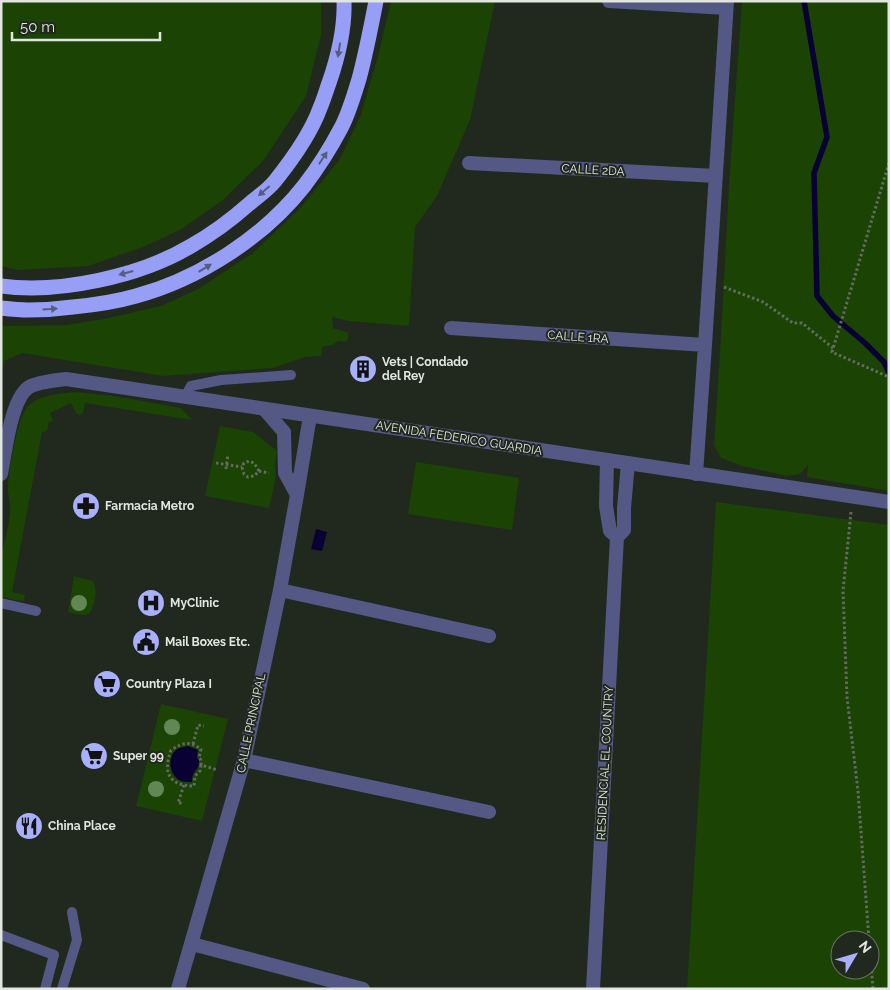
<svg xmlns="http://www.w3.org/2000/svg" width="890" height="990" font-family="Raleway,sans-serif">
  <rect width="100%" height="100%" fill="#21281e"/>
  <path fill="#1a4304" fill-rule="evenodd" d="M1,1H321V35L306,96L263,161L223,200L180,230L143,247L88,266L17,270L1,266Z
    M391,1H495L470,120L437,196L415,227L409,326L348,321L333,317L332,318L333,328L349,333L347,342L338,341L332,345L322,347L321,356L305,357L273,368L163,376L22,353L4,361L1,377V326L66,325L104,319L161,306L198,289L253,253L302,206L340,159L360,117L378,56Z
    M742,1H889V491L807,477L808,465L800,474L787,476L748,467H745L721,458L714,445L721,336L729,185Z
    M74,392L115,396L181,408L192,420L85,403L83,413L80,415L76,413L71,403L50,413L53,421L49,422L47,431L42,432L12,592L25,595L24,601L14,600L1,596C1,584 0,572 1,561C3,544 9,528 10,512C11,503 7,494 8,485C9,469 17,419 27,407C39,395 58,394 74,392Z
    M220,426L253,432L277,451L275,465L276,477L269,508L205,496Z
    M416,462L519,478L512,530L408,514Z
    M716,502L889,525V989H687ZM840,940H870V970H840Z
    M74,576L93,581C98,591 95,605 89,614L82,615L68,612Z
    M161,704L228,719L202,821L136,806Z"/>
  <path fill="#090034" d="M316,529L327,532L322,551L311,549Z
    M188,746L198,750L197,758L199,760C199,770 196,768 193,775C192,777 192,780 192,782C188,782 183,782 179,780C168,773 167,754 179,748C182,747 185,747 188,746Z"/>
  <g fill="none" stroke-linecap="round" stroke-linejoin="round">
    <path stroke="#090034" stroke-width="5.5" d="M804,1L827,137L814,173L817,296L833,316L865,343L884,362L889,373"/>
    <path stroke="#636a61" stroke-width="3" stroke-dasharray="2.5 2.5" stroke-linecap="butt" d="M889,163L832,352L889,377
      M724,287L763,302L793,323H802L833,348
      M216,463L242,467
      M226,469L228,454
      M259,471L254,463L249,461L244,463L242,467L244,474L248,477L254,476L259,471L269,473
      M851,512L843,591L847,697L858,791L869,940
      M193,744L198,725L204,726
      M201,765L200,771L195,776L194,786C168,785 163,773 171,750C184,742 189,741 201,749L199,758L201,760V765L218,770
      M184,785L178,803H184
      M870,951L873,989"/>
    <path stroke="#535884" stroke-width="10" d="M185,397L191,386L221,380L291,375
      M1,603L36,611
      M1,935L54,955L45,989
      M62,989L77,940L72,912"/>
    <path stroke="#535884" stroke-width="14" d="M609,1L726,8
      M469,163L716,176
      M451,328L705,345
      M264,409L284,432L285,473L297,495
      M607,460L606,506L610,531L617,537
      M696,474L705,345L727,1
      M280,590L489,636
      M244,760L489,812
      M192,944L363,989
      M178,989L244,760L280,590L297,495L310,416
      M593,989L617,537L624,530V508L628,463"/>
    <path stroke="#535884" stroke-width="14" d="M1,474C5,454 11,395 31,386C40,382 57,380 66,379L889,502"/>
    <path stroke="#969ef6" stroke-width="15" d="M1,286C59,294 141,276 191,246C212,234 231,220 249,204C257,197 268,190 275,181C291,161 311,133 320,108C324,99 326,91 329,83C338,57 345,28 344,1
      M1,308C10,309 19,310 28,310C43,310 58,309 73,307C94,305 115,302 136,296C199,279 264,237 304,186C317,169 331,147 341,128C349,113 354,95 359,79C366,53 371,27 376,1"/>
  </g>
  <g fill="#628754">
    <circle cx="79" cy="603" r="8"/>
    <circle cx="172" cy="727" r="8"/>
    <circle cx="156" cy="789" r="8"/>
  </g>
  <defs><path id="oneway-solid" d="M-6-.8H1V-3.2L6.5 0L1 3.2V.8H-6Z" transform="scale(1.25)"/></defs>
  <g fill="#565d7f">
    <use href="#oneway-solid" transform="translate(339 50) rotate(99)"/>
    <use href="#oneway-solid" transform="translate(323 158) rotate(-57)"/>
    <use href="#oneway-solid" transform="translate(264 191) rotate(139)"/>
    <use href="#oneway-solid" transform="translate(205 268) rotate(-31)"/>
    <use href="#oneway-solid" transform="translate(126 273) rotate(165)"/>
    <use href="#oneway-solid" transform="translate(50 309) rotate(-4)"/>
  </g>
  <defs>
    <g id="building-disc" transform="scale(1.4375)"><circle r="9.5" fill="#a8b0fc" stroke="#21281e"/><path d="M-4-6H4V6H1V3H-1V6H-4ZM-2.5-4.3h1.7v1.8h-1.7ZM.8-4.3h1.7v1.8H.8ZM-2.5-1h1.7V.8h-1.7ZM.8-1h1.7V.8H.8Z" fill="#111"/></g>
    <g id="pharmacy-disc" transform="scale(1.4375)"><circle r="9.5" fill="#a8b0fc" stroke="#21281e"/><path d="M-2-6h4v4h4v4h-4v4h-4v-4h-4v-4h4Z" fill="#111"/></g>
    <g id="hospital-disc" transform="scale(1.4375)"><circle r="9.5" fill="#a8b0fc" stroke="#21281e"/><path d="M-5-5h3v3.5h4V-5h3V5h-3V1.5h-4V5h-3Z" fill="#111"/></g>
    <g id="civic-disc" transform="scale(1.4375)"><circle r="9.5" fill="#a8b0fc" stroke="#21281e"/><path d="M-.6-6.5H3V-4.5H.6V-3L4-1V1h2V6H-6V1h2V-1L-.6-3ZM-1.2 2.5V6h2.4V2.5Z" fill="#111"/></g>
    <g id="supermarket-disc" transform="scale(1.4375)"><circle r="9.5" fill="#a8b0fc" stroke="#21281e"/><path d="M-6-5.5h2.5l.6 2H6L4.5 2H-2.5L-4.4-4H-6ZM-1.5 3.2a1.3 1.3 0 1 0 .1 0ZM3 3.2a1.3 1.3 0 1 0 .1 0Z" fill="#111"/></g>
    <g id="restaurant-disc" transform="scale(1.4375)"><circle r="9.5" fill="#a8b0fc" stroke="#21281e"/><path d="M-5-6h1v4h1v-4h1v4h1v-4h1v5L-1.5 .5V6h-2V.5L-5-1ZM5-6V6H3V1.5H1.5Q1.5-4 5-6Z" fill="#111"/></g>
  </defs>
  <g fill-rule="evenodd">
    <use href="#building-disc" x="363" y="369"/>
    <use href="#pharmacy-disc" x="86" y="506"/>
    <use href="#hospital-disc" x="151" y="603"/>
    <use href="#civic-disc" x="146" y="642"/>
    <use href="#supermarket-disc" x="107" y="684"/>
    <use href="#supermarket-disc" x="94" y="756"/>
    <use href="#restaurant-disc" x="29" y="826"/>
  </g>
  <g text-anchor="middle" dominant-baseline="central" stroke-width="4" stroke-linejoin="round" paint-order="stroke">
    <g font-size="12" fill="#e1e6df" stroke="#21281e">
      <text transform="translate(593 170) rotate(3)">CALLE 2DA</text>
      <text transform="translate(578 337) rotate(4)">CALLE 1RA</text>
      <text transform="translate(459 438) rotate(9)">AVENIDA FEDERICO GUARDIA</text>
      <text transform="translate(251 723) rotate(-78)">CALLE PRINCIPAL</text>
      <text transform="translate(605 763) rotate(-87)">RESIDENCIAL EL COUNTRY</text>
    </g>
    <g font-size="12" font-weight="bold" fill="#e1e6df" stroke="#21281e" text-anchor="start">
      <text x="382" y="362">Vets | Condado<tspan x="382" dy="14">del Rey</tspan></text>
      <text x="105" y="506">Farmacia Metro</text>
      <text x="170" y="603">MyClinic</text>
      <text x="165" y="642">Mail Boxes Etc.</text>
      <text x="126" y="684">Country Plaza I</text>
      <text x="113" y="756">Super 99</text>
      <text x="48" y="826">China Place</text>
    </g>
  </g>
  <rect width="890" height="990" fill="none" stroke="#e1e6df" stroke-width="5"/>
  <g transform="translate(855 955) rotate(52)"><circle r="24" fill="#21281e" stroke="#6e746b"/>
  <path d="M0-4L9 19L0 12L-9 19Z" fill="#a8b0fc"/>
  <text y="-8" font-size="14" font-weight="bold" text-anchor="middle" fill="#e1e6df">N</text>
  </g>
  <path d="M12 32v8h148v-8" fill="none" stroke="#e1e6df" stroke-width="2.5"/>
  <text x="20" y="32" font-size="15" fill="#e1e6df" stroke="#21281e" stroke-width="4" paint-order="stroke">50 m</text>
</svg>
